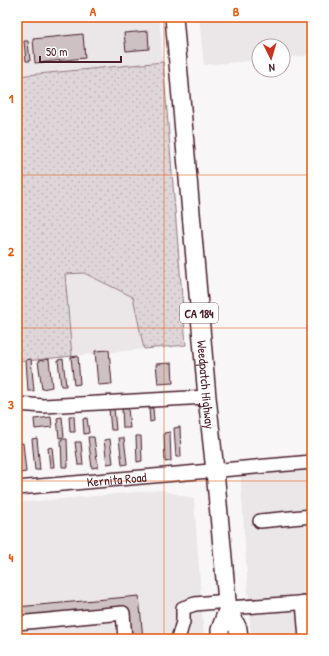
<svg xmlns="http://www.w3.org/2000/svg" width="329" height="656" font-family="'Patrick Hand',sans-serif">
  <defs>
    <pattern id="grass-dots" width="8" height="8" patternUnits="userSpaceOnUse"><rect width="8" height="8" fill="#ded6d9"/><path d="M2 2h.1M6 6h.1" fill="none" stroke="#c0b7ba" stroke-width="1.8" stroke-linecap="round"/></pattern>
  </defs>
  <rect width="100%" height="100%" fill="#f8f6f7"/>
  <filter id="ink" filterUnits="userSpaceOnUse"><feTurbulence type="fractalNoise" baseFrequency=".025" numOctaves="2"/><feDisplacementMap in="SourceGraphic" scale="8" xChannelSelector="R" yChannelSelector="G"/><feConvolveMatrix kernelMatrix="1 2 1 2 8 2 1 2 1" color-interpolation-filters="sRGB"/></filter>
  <g filter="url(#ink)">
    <path fill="#ebe6e8" d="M17,17H159L163,62L17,76Z
      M199,17H312V55L283,58V46H259V60L204,65Z
      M84,273L133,297L144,349L72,356L64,274Z
      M312,461V639H251L240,467Z
      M161,490L194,499L204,639H17V503Z"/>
    <path fill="url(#grass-dots)" stroke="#947a82" d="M163,62L186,345L144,349L133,297L84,273L65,274L72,356L17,362V76Z"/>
    <path fill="#cdc1c4" stroke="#4a1f2b" d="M100,17H130V18L101,21Z
      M148,31L149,49L126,51L124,33Z
      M83,34L85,58L35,63L33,39Z
      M24,41H28L30,61H26Z
      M109,350L112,384L98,385L95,351Z
      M78,356L80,384L74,385L71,357Z
      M31,359L34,391H28L26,360Z
      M49,359L52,387L42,389L38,361Z
      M63,359L66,386H61L58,360Z
      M172,363L173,383L158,384L156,364Z
      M114,408L116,430H111L109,409Z
      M128,408L130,428H123L122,409Z
      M149,408H153L154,421L150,422Z
      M69,416H74L75,432H70Z
      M51,417L52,427L35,429L34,419Z
      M62,417L64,437L59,438L57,418Z
      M87,418L89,433L84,434L83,419Z
      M180,427L181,457H176L174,428Z
      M170,432L171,461L165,462L164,433Z
      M136,436H141L142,461L137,462Z
      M88,437H94L98,467L92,468Z
      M37,438L40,470H35L32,439Z
      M119,438H124L127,464L122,465Z
      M61,439H67L68,467H62Z
      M110,439L113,463L107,464L104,440Z
      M75,442H81L83,465H78Z
      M23,443L26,472L20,473L17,444Z
      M52,447L54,467H50L48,448Z
      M139,596L143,639H131L129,609L17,619V607Z"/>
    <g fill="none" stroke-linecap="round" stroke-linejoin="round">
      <g stroke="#4a1f2b" stroke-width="16">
        <g id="minor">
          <path d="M17,404L44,406L207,397"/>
          <path id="s1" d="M17,488L312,462"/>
          <path d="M260,521L312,516"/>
          <path d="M303,602L306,639"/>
          <path d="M228,608L312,602"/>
          <path d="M17,623L123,613L125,639"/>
          <path d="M178,639L183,622V608L195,604L227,601"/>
        </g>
      </g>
      <g stroke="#4a1f2b" stroke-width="20">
        <g id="major">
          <path id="s2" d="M174,17L207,397L215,471L227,601L228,608L238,629L239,639"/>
          <path d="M220,639V630L228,608"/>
        </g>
      </g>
      <use href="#minor" stroke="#fff" stroke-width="13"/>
      <use href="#major" stroke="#fff" stroke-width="17"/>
    </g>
  </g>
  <path fill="none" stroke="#e8590c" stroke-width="1" stroke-opacity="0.55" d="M164,17V639M17,175H312M17,328H312M17,481H312"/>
  <g text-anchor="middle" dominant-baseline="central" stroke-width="3.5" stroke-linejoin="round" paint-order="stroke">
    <rect fill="#fff" stroke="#80626b" stroke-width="1" x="180" y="303" width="38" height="20" rx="3"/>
    <g font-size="12" font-weight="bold" fill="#4a1f2b">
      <text x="199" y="313">CA 184</text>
    </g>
    <g font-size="13" fill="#4a1f2b" stroke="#fff">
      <text stroke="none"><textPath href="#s2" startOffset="369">Weedpatch Highway</textPath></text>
      <text stroke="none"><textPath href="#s1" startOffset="100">Kernita Road</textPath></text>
    </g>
  </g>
  <rect width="329" height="656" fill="none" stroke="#fff" stroke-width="44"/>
  <g transform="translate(271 58) rotate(175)"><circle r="19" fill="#ffffff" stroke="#b7a5aa"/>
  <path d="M0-3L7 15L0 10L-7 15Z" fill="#c8321e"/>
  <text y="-6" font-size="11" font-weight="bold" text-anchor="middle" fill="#4a1f2b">N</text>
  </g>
  <path d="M40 56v6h81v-6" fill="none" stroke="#4a1f2b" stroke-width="2"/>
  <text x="46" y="56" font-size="12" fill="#4a1f2b" stroke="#ffffff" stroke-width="3" paint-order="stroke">50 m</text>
  <rect x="22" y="22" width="285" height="612" fill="none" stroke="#e8590c" stroke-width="1.5"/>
  <g font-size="13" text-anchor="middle" font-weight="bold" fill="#e8590c">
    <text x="93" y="16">A</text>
    <text x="236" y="16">B</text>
    <text x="11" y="103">1</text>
    <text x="11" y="256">2</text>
    <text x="11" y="409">3</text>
    <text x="11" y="562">4</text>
  </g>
</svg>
